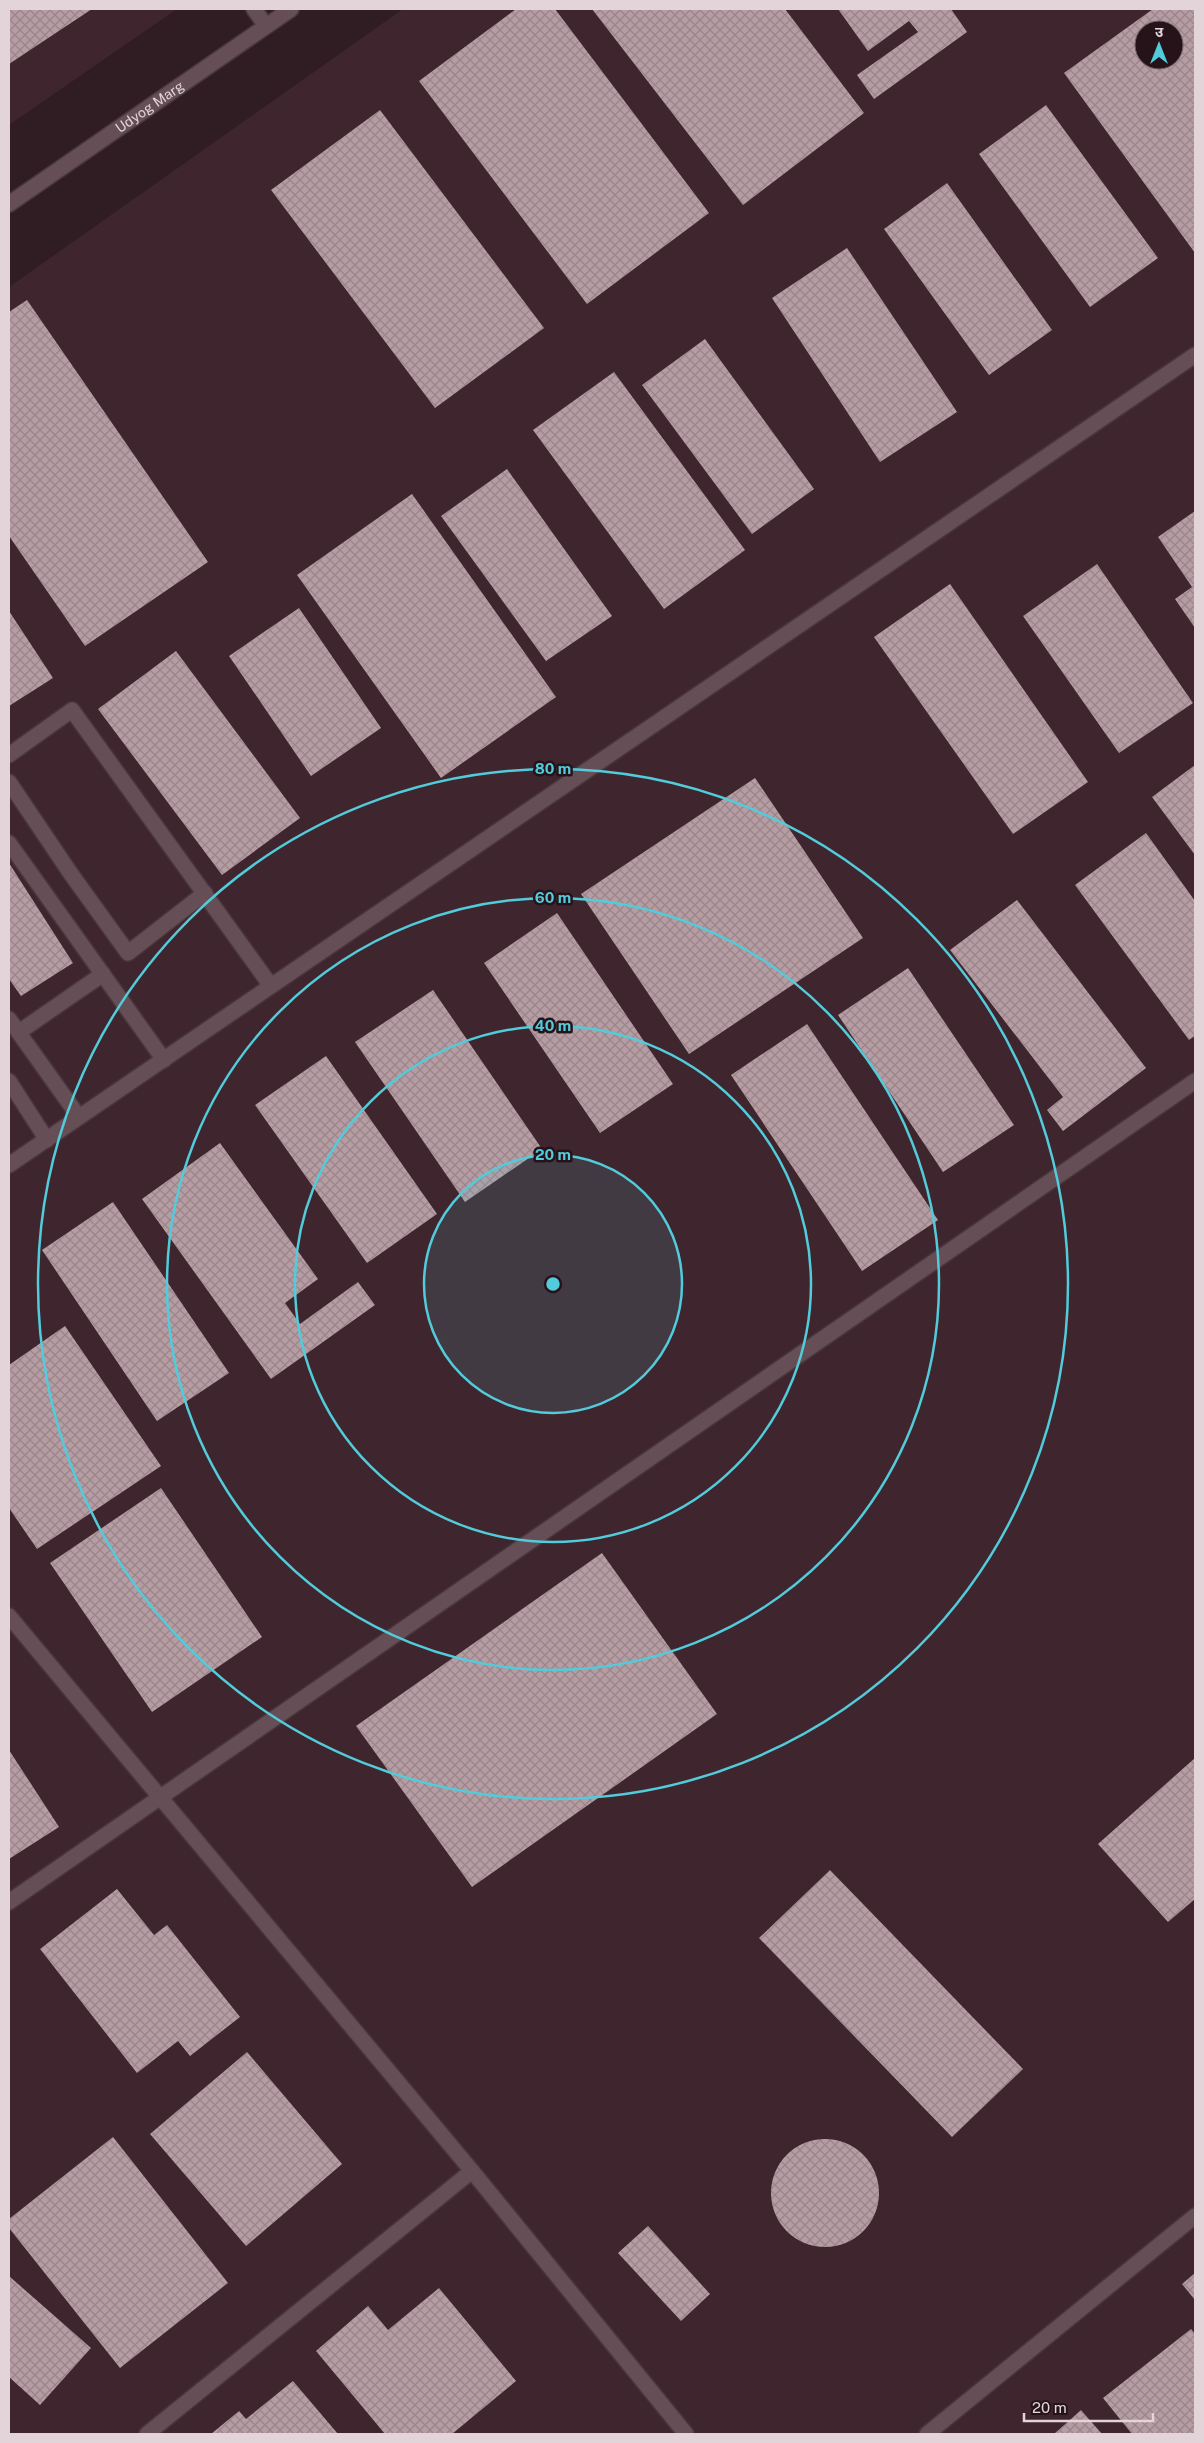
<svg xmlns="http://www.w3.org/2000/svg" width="1204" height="2443" font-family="'Public Sans','Noto Sans Devanagari',sans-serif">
  <defs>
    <pattern id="building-cross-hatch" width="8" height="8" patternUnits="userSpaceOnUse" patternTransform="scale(1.25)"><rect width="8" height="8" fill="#b69ca3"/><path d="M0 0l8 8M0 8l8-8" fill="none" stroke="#9a858a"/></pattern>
  </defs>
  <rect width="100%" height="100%" fill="#301c23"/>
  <path fill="#3f262e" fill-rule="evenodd" d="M9,9H177L9,125Z
    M403,9H1195V2434H9V287ZM1144,30H1174V60H1144Z"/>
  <path fill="url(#building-cross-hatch)" fill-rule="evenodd" d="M9,9H92L9,64Z
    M516,9H555L709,213L587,304L419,81Z
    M592,9H785L864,113L743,205Z
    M838,9H951L967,32L874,99L857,75L918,32L909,21L868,51Z
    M1153,9H1195V253L1064,73ZM1144,30H1174V60H1144Z
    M1046,105L1158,258L1090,307L979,154Z
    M380,110L544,328L435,408L271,190Z
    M947,183L1052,330L989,375L884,229Z
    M847,248L957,412L880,462L772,298Z
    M27,300L208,562L85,646L9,536V312Z
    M705,339L814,489L752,534L642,385Z
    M614,372L745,550L664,609L533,430Z
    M507,469L612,616L546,661L441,516Z
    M412,494L556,697L441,778L297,575Z
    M1195,511V628L1175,599L1192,587L1158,537Z
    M1097,564L1193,703L1119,753L1023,616Z
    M950,584L1088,782L1013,834L874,637Z
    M299,608L381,728L311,776L229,656Z
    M9,611L53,678L9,706Z
    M176,651L300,818L222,875L98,709Z
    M1195,765V855L1152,797Z
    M755,778L863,938L689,1054L581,894Z
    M1146,833L1195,901V1036L1189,1040L1075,885Z
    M9,863L73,963L21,996L9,979Z
    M1017,900L1146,1068L1063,1131L1047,1110L1063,1097L950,950Z
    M557,913L673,1084L600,1133L484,963Z
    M908,968L1014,1125L943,1172L838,1015Z
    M433,990L542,1149L465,1202L355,1042Z
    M807,1024L938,1220L862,1271L731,1075Z
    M326,1056L437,1214L367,1263L255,1105Z
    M220,1143L318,1279L285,1303L300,1324L358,1282L375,1305L271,1379L142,1199Z
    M113,1202L229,1373L157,1421L42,1250Z
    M65,1326L161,1466L37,1549L9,1508V1365Z
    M161,1488L262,1637L152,1712L50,1563Z
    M602,1553L717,1714L472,1887L356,1726Z
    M9,1750L59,1827L9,1859Z
    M1195,1758V1899L1168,1922L1098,1844Z
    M830,1870L1023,2069L952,2137L759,1938Z
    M117,1889L154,1935L167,1925L240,2017L190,2056L178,2041L137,2073L40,1949Z
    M247,2052L342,2164L246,2246L150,2134Z
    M113,2137L228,2283L120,2368L9,2228V2219Z
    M771 2193a54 54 0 1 1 108 0a54 54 0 1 1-108 0Z
    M648,2226L710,2294L681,2321L618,2253Z
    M1195,2273V2300L1182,2284Z
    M9,2276L91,2348L40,2405L9,2377Z
    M439,2288L516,2381L452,2434H385L316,2351L368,2306L388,2330Z
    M1191,2329L1195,2334V2434H1132L1103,2398Z
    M293,2381L338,2434H211L239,2411L246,2419Z
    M1081,2410L1102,2434H1054Z"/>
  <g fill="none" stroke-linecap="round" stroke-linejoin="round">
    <g stroke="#48373d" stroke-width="18">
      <g id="minor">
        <path d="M254,9L266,26"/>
        <path id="s1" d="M9,204L291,9"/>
        <path d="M9,755L72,710L271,986"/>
        <path d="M9,782L71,874L128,953L205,893"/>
        <path d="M9,843L164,1060"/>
        <path d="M9,1019L79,1117"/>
        <path d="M19,1032L103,974"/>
        <path d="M9,1081L47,1140"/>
        <path d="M9,1165L1195,355"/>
        <path d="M9,1616L472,2171L686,2434"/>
        <path d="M9,1902L1195,1081"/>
        <path d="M147,2434L472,2171"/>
        <path d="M927,2434L1195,2216"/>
      </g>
    </g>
    <use href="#minor" stroke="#654e55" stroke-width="15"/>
  </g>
  <circle cx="553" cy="1284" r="129" fill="#52cbda" fill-opacity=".12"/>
  <g fill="none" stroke="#52cbda" stroke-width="2.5">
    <circle cx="553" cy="1284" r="129"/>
    <circle cx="553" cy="1284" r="258"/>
    <circle cx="553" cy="1284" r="386"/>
    <circle cx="553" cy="1284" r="515"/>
  </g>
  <g text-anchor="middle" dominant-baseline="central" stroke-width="5" stroke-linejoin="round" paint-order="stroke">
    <g font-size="14" fill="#e2d4d8" stroke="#26131a">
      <text stroke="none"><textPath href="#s1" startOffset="171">Udyog Marg</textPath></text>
    </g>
  </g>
  <circle cx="553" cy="1284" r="8" fill="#52cbda" stroke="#26131a" stroke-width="2.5"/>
  <g font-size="15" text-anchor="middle" font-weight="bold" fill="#52cbda" stroke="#26131a" stroke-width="5" stroke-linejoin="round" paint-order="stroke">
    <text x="553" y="774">80 m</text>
    <text x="553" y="903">60 m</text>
    <text x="553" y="1031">40 m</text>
    <text x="553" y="1160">20 m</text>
  </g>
  <rect width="1204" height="2443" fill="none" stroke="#e2d4d8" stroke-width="20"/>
  <g transform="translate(1159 45)"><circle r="24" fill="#26131a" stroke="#716066"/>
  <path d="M0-4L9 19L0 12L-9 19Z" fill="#52cbda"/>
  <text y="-8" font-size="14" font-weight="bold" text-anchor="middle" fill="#e2d4d8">उ</text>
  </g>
  <path d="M1024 2413v8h129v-8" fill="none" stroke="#e2d4d8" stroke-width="2.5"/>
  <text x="1032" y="2413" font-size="15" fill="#e2d4d8" stroke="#26131a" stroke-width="4" paint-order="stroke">20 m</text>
</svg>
